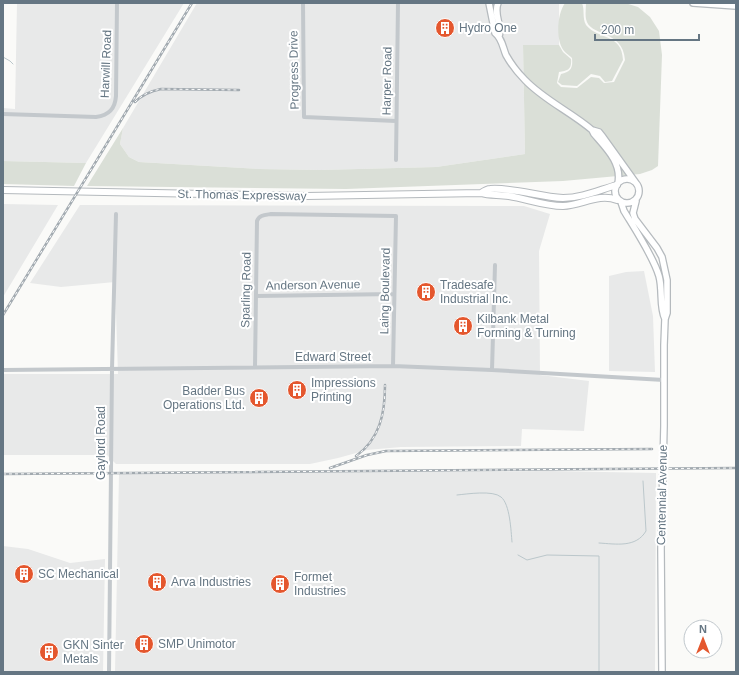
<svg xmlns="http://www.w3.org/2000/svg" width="739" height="675" font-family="Helvetica,sans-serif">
  <rect width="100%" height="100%" fill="#fafaf8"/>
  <path fill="#e8e9e9" d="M17,3H184L86,163L3,161V108L15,109Z
    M197,3H559V45H523L525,154L436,167L320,170L259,169L139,162L129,157L120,144L123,128Z
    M3,204L58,205L3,297Z
    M80,205L524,206L550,214L539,251L540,375L589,381L584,431L522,429L521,446L401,447L367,450L338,458L310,464H116L107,455H3V374H118L115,282L61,287L30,283Z
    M644,271L653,316L655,372L609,371V276L626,272Z
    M551,471L656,473L655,672H115L119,474Z
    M3,546L28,549L70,563L105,559L103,672H3Z"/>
  <path fill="#dadfd7" d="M565,3H582C585,10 582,18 586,25C598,40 622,33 623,60L612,81L605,82L600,76L591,74L577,86L562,85L558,82L561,74C571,72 573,68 572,58C570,56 567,54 565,52C555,42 557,14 565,3Z
    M586,3H625L638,7L650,17L659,31L662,55L658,166L652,170L640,174L563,181L346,189L87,186L123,128L120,144L129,157L139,162L259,169L320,170L436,167L525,154L523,45H559L563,52L571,59C572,69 568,71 559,72L557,83L561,87L577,88L591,77L599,78L604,83L614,82L625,60C623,29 589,37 586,19C585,14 586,8 586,3Z
    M3,161L86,163L74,186L3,184Z"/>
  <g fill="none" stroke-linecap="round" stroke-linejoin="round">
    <path stroke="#bbc7cb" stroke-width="1" d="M3,57L10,61L13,64
      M457,495C467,494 493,490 501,497C510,504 511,531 512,542
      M599,543C616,544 636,548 646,531L643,481
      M518,555L527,560L547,555L599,556C599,595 599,633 599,672"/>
    <g stroke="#b5babe" stroke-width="8">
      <path id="major" d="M489,3L495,33C502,38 503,48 506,55C511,64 518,73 525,80C544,100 571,112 592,130L599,132L603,137L636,183
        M498,3C493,15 503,26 499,36
        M693,3L736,6
        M592,130L594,134C606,148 622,163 618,183
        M615 191a12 12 0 1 1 24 0a12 12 0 1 1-24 0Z
        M636,201L633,213L635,219L657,248L662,257L667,280V313L665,319L664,345V426L661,549L662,672
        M621,202L624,211C635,229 653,256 659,276C663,290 659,307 665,319"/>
    </g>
    <g stroke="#b4b9bd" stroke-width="8">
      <path id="highway" d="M3,190L307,196L481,193C490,196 499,194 509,196C527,199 545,206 563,206C582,205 599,193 617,200
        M481,193C484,191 487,189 490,189C512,187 540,197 563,198C582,198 599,190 617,185"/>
    </g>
    <path stroke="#c3c8cc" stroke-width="4" d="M303,3L304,117L396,121
      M3,114L96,117C109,115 115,109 116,96L117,3
      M396,160L398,3
      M256,296L394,294
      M255,367L257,221C259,215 265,215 271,214L396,216L393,366
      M3,370L393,366L492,370L664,380
      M492,370L495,265
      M109,672L112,369L116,214"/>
    <use href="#major" stroke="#fff" stroke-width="5.5"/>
    <use href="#highway" stroke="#fff" stroke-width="6"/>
    <g stroke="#a2aab0" stroke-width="2.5">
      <path id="rail" d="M135,102C143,94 151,91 161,89L239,90
        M3,315L192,3
        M356,456C380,439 385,413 385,385
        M330,468L367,455L386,451L652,449
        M3,474L736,468"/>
    </g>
    <use href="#rail" stroke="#fff" stroke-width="1" stroke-dasharray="3" stroke-linecap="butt"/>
  </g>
  <defs>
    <g id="building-disc" transform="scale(1)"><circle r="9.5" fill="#e4572e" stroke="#fff"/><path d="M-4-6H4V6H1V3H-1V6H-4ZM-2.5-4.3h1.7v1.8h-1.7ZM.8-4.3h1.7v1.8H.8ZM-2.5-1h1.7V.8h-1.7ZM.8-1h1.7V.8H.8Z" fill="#fff"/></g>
  </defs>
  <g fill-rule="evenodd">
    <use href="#building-disc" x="445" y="28"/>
    <use href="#building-disc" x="426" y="292"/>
    <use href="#building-disc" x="463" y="326"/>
    <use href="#building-disc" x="297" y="390"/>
    <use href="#building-disc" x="259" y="398"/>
    <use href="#building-disc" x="24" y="574"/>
    <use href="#building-disc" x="157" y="582"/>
    <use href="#building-disc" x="280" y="584"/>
    <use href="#building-disc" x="144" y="644"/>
    <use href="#building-disc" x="49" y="652"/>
  </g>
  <g text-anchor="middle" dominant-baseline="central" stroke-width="4" stroke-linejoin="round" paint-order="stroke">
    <g font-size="12" fill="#657683" stroke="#fff" text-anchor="start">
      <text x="459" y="28">Hydro One</text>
      <text x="440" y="285">Tradesafe<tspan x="440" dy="14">Industrial Inc.</tspan></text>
      <text x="477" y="319">Kilbank Metal<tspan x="477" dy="14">Forming &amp; Turning</tspan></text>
      <text x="311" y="383">Impressions<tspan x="311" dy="14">Printing</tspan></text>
      <text x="245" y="391" text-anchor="end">Badder Bus<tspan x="245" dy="14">Operations Ltd.</tspan></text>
      <text x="38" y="574">SC Mechanical</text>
      <text x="294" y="577">Formet<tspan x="294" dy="14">Industries</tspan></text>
      <text x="171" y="582">Arva Industries</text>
      <text x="158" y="644">SMP Unimotor</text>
      <text x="63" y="645">GKN Sinter<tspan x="63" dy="14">Metals</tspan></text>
    </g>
    <g font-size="12" fill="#657683" stroke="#fff">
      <text transform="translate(106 64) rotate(-88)">Harwill Road</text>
      <text transform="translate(294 70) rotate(-91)">Progress Drive</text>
      <text transform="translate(387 81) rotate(-89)">Harper Road</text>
      <text transform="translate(242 195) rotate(1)">St. Thomas Expressway</text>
      <text transform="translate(313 285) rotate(-1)">Anderson Avenue</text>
      <text transform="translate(246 290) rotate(-89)">Sparling Road</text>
      <text transform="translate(385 291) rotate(-89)">Laing Boulevard</text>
      <text x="333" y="357">Edward Street</text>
      <text transform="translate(101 443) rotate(-90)">Gaylord Road</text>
      <text transform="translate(662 495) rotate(-89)">Centennial Avenue</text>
    </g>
  </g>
  <rect width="739" height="675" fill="none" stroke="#657683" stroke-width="8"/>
  <g transform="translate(703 639)"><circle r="19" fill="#ffffff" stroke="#c1c8cd"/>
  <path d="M0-3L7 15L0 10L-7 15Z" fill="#e4572e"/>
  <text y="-6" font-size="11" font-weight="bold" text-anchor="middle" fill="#657683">N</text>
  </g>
  <path d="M595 34v6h104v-6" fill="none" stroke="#657683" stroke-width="2"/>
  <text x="601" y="34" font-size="12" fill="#657683" stroke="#ffffff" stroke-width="3" paint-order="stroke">200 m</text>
</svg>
